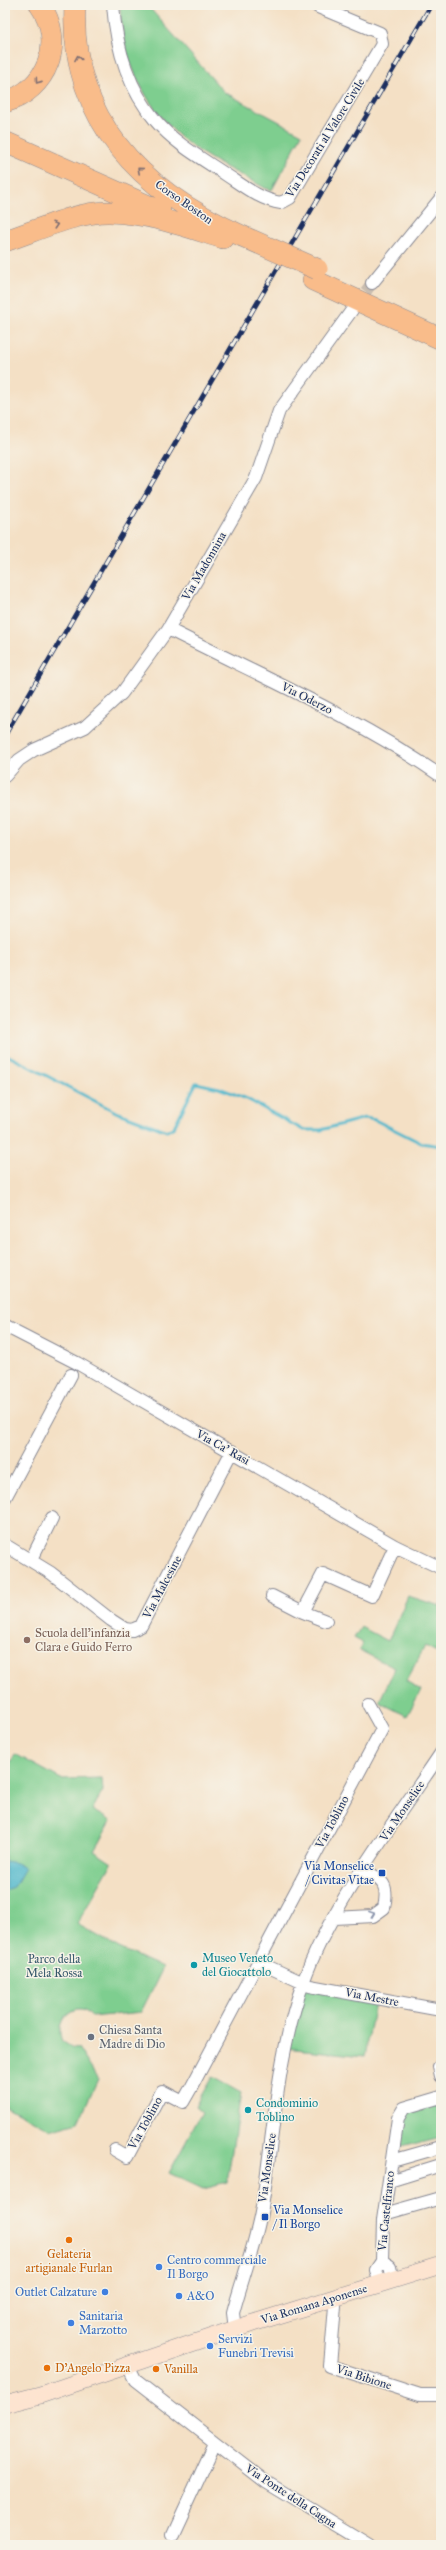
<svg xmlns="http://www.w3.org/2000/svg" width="446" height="2550" font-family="'IM FELL Great Primer',serif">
  <rect width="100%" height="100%" fill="#f7f3e8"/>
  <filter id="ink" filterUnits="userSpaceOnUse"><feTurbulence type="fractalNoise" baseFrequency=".025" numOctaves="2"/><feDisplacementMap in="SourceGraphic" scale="8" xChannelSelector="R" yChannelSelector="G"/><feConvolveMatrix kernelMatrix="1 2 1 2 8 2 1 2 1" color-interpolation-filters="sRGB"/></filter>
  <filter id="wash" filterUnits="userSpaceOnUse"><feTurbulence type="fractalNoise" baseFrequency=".012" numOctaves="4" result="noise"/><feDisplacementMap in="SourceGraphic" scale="16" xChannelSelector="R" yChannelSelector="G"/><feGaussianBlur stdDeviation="0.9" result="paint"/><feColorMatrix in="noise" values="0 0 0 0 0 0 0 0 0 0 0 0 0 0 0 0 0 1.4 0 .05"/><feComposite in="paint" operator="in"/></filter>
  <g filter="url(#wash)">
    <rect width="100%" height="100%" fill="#f4e0c5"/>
    <path fill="#7ece8f" stroke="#4c7e76" d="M120,5H147L224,92L302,134L272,190L265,188C242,175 217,164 196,149C149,117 121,61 120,5Z
      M408,1596L440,1606L441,1603V1654L425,1646L406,1681L421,1690L407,1716L379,1702L395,1668L359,1650L363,1643L354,1638L361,1627L388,1641Z
      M15,1754L61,1779L102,1778L103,1791L92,1810L111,1821L94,1851L112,1863L77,1924L119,1948L163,1968L141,2012L92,2017C80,1997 52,2018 62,2041L71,2047L78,2048L98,2079L78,2122L50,2130L5,2106V1772Z
      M303,1983L376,1998L365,2056L285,2048Z
      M212,2077L241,2093L227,2183L203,2189L169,2173L202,2112L195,2106Z
      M441,2097V2137L393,2149L398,2118Z"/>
    <path fill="#4eb7cc" stroke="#347395" d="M5,1861L16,1863L25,1868L14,1887L5,1890Z"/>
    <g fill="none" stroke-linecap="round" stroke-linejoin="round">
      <path stroke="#4eb7cc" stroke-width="3" d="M5,1054L116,1112L167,1131L174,1127L196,1083L219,1088L247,1099L303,1130H321L365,1118L375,1120L421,1143L441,1146"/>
    </g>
  </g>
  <g filter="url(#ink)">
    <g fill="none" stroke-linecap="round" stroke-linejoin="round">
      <path stroke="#c9bdb0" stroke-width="12" stroke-dasharray="12 6" stroke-linecap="butt" d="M355,306L372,283"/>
      <g stroke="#888892" stroke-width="14">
        <path id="street" d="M113,5C116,46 128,88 155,120C174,143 201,158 225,174C242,185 260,200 281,203L290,198L382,44L380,33L318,7
          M372,283L441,198
          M168,629C260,676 356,717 441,776
          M5,776L19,760L34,750L85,727L122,693L168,629L256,478L279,411L352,310
          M5,1326L77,1363L395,1546L441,1568
          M5,1498L71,1375
          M5,1545L51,1573L111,1620L125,1629L132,1630L141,1626L232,1451
          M31,1560L52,1518
          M272,1596L303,1612L323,1574L372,1596L395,1546
          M303,1612L326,1621
          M334,1918L373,1916L384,1908C389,1884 383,1880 363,1870
          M258,1962L310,1986L441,2010
          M441,2066L439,2067L441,2076
          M115,2150L127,2157L162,2091L183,2102L191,2088L382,1729L368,1704
          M392,2161L441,2147
          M389,2181L441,2165
          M384,2214L441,2198
          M382,2261L390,2266L393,2280
          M380,2284L376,2270L382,2261L383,2220L398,2118L404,2108L441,2097
          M333,2297L335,2306L330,2366L420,2395H441
          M235,2329L233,2313C242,2279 256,2243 262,2207C274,2132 277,2055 303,1983C330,1905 395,1822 441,1753
          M128,2366L135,2380L266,2482L370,2545
          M173,2534L215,2443"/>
      </g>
      <g stroke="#888892" stroke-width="18">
        <path id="secondary" d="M5,2404L40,2395L253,2323L441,2265"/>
      </g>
      <g stroke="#888892" stroke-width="22">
        <path id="highway" d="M75,5C69,120 143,192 242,236
          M5,102C47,90 66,42 40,5
          M5,142L160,211
          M5,241C36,231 78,211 110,212C149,213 187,227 223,238
          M313,280L441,339"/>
      </g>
      <use href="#street" stroke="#fff" stroke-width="12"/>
      <use href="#secondary" stroke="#fde4d0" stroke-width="17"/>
      <use href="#highway" stroke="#f9bc8a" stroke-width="21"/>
      <g stroke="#1b2f5e" stroke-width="4.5">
        <path id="rail" d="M5,735L431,5"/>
      </g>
      <use href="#rail" stroke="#f7f3e8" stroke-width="3" stroke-dasharray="9" stroke-linecap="butt"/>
      <g stroke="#888892" stroke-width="22" stroke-linecap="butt">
        <path id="highway-bridge" d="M242,236L317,269"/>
      </g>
      <use href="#highway-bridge" stroke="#f9bc8a" stroke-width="21"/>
    </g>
    <defs><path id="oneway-chevron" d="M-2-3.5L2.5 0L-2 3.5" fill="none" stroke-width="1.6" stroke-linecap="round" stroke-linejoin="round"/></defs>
    <g stroke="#7f6e72">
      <use href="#oneway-chevron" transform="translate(78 58) rotate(-99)"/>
      <use href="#oneway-chevron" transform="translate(38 81) rotate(125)"/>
      <use href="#oneway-chevron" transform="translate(140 170) rotate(-139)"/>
      <use href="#oneway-chevron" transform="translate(55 225) rotate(-18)"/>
    </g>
    <use stroke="#8d97ae" href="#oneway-chevron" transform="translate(372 1914) rotate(-20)"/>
  </g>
  <circle fill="#8d6e63" stroke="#f7f3e8" stroke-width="1.5" cx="27" cy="1640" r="4"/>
  <g fill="#1a4fb4" stroke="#f7f3e8" stroke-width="1.5">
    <rect x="378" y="1869" width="8" height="8" rx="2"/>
    <rect x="261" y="2213" width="8" height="8" rx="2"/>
  </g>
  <g fill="#0f9aa8" stroke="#f7f3e8" stroke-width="1.5">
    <circle cx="194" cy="1965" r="4"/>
    <circle cx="248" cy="2110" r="4"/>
  </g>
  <circle fill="#6b7280" stroke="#f7f3e8" stroke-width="1.5" cx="91" cy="2037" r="4"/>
  <g fill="#e8710a" stroke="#f7f3e8" stroke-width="1.5">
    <circle cx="69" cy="2240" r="4"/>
    <circle cx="47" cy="2368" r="4"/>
    <circle cx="156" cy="2369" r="4"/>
  </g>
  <g fill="#3f7fe0" stroke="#f7f3e8" stroke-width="1.5">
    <circle cx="159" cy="2267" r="4"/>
    <circle cx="105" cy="2292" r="4"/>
    <circle cx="179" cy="2296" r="4"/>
    <circle cx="71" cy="2323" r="4"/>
    <circle cx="210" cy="2346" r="4"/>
  </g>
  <g text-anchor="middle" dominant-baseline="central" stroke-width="3" stroke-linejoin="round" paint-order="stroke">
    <g font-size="12" fill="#1b2f5e" stroke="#f7f3e8">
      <text transform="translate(325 138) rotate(-58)">Via Decorati al Valore Civile</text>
      <text transform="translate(184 202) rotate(35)">Corso Boston</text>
      <text transform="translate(204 566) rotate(-60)">Via Madonnina</text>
      <text transform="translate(307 698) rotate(27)">Via Oderzo</text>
      <text transform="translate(223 1447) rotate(29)">Via Ca' Rasi</text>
      <text transform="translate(162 1587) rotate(-62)">Via Malcesine</text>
      <text transform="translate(402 1811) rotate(-56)">Via Monselice</text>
      <text transform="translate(332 1822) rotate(-62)">Via Toblino</text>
      <text transform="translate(372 1997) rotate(11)">Via Mestre</text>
      <text transform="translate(145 2123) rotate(-61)">Via Toblino</text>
      <text transform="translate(267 2168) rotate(-82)">Via Monselice</text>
      <text transform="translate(386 2211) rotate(-84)">Via Castelfranco</text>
      <text transform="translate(314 2304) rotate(-17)">Via Romana Aponense</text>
      <text transform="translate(364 2377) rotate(18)">Via Bibione</text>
      <text transform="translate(291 2496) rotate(33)">Via Ponte della Cagna</text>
    </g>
    <g font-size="12" fill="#785e54" stroke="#f7f3e8" text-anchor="start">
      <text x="35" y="1633">Scuola dell'infanzia<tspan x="35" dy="14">Clara e Guido Ferro</tspan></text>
    </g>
    <g font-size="12" fill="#164399" stroke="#f7f3e8" text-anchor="end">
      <text x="374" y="1866">Via Monselice<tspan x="374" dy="14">/ Civitas Vitae</tspan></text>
      <text x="273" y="2210" text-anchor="start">Via Monselice<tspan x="273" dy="14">/ Il Borgo</tspan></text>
    </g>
    <g font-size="12" fill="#0d838f" stroke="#f7f3e8" text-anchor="start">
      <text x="202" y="1958">Museo Veneto<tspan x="202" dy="14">del Giocattolo</tspan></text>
      <text x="256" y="2103">Condominio<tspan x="256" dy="14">Toblino</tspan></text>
    </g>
    <g font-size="12" fill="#34576a" stroke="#f7f3e8">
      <text x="54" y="1959">Parco della<tspan x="54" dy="14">Mela Rossa</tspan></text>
    </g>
    <g font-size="12" fill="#5b616d" stroke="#f7f3e8" text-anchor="start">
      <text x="99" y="2030">Chiesa Santa<tspan x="99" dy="14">Madre di Dio</tspan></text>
    </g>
    <g font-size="12" fill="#c56008" stroke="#f7f3e8" text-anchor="start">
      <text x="69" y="2254" text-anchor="middle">Gelateria<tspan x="69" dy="14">artigianale Furlan</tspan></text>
      <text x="55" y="2368">D'Angelo Pizza</text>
      <text x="164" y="2369">Vanilla</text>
    </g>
    <g font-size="12" fill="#366cbe" stroke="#f7f3e8" text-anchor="start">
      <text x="167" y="2260">Centro commerciale<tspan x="167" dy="14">Il Borgo</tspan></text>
      <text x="97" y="2292" text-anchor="end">Outlet Calzature</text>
      <text x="187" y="2296">A&amp;O</text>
      <text x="79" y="2316">Sanitaria<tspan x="79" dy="14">Marzotto</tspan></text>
      <text x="218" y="2339">Servizi<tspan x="218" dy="14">Funebri Trevisi</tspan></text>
    </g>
  </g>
  <rect width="446" height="2550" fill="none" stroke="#f7f3e8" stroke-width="20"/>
</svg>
